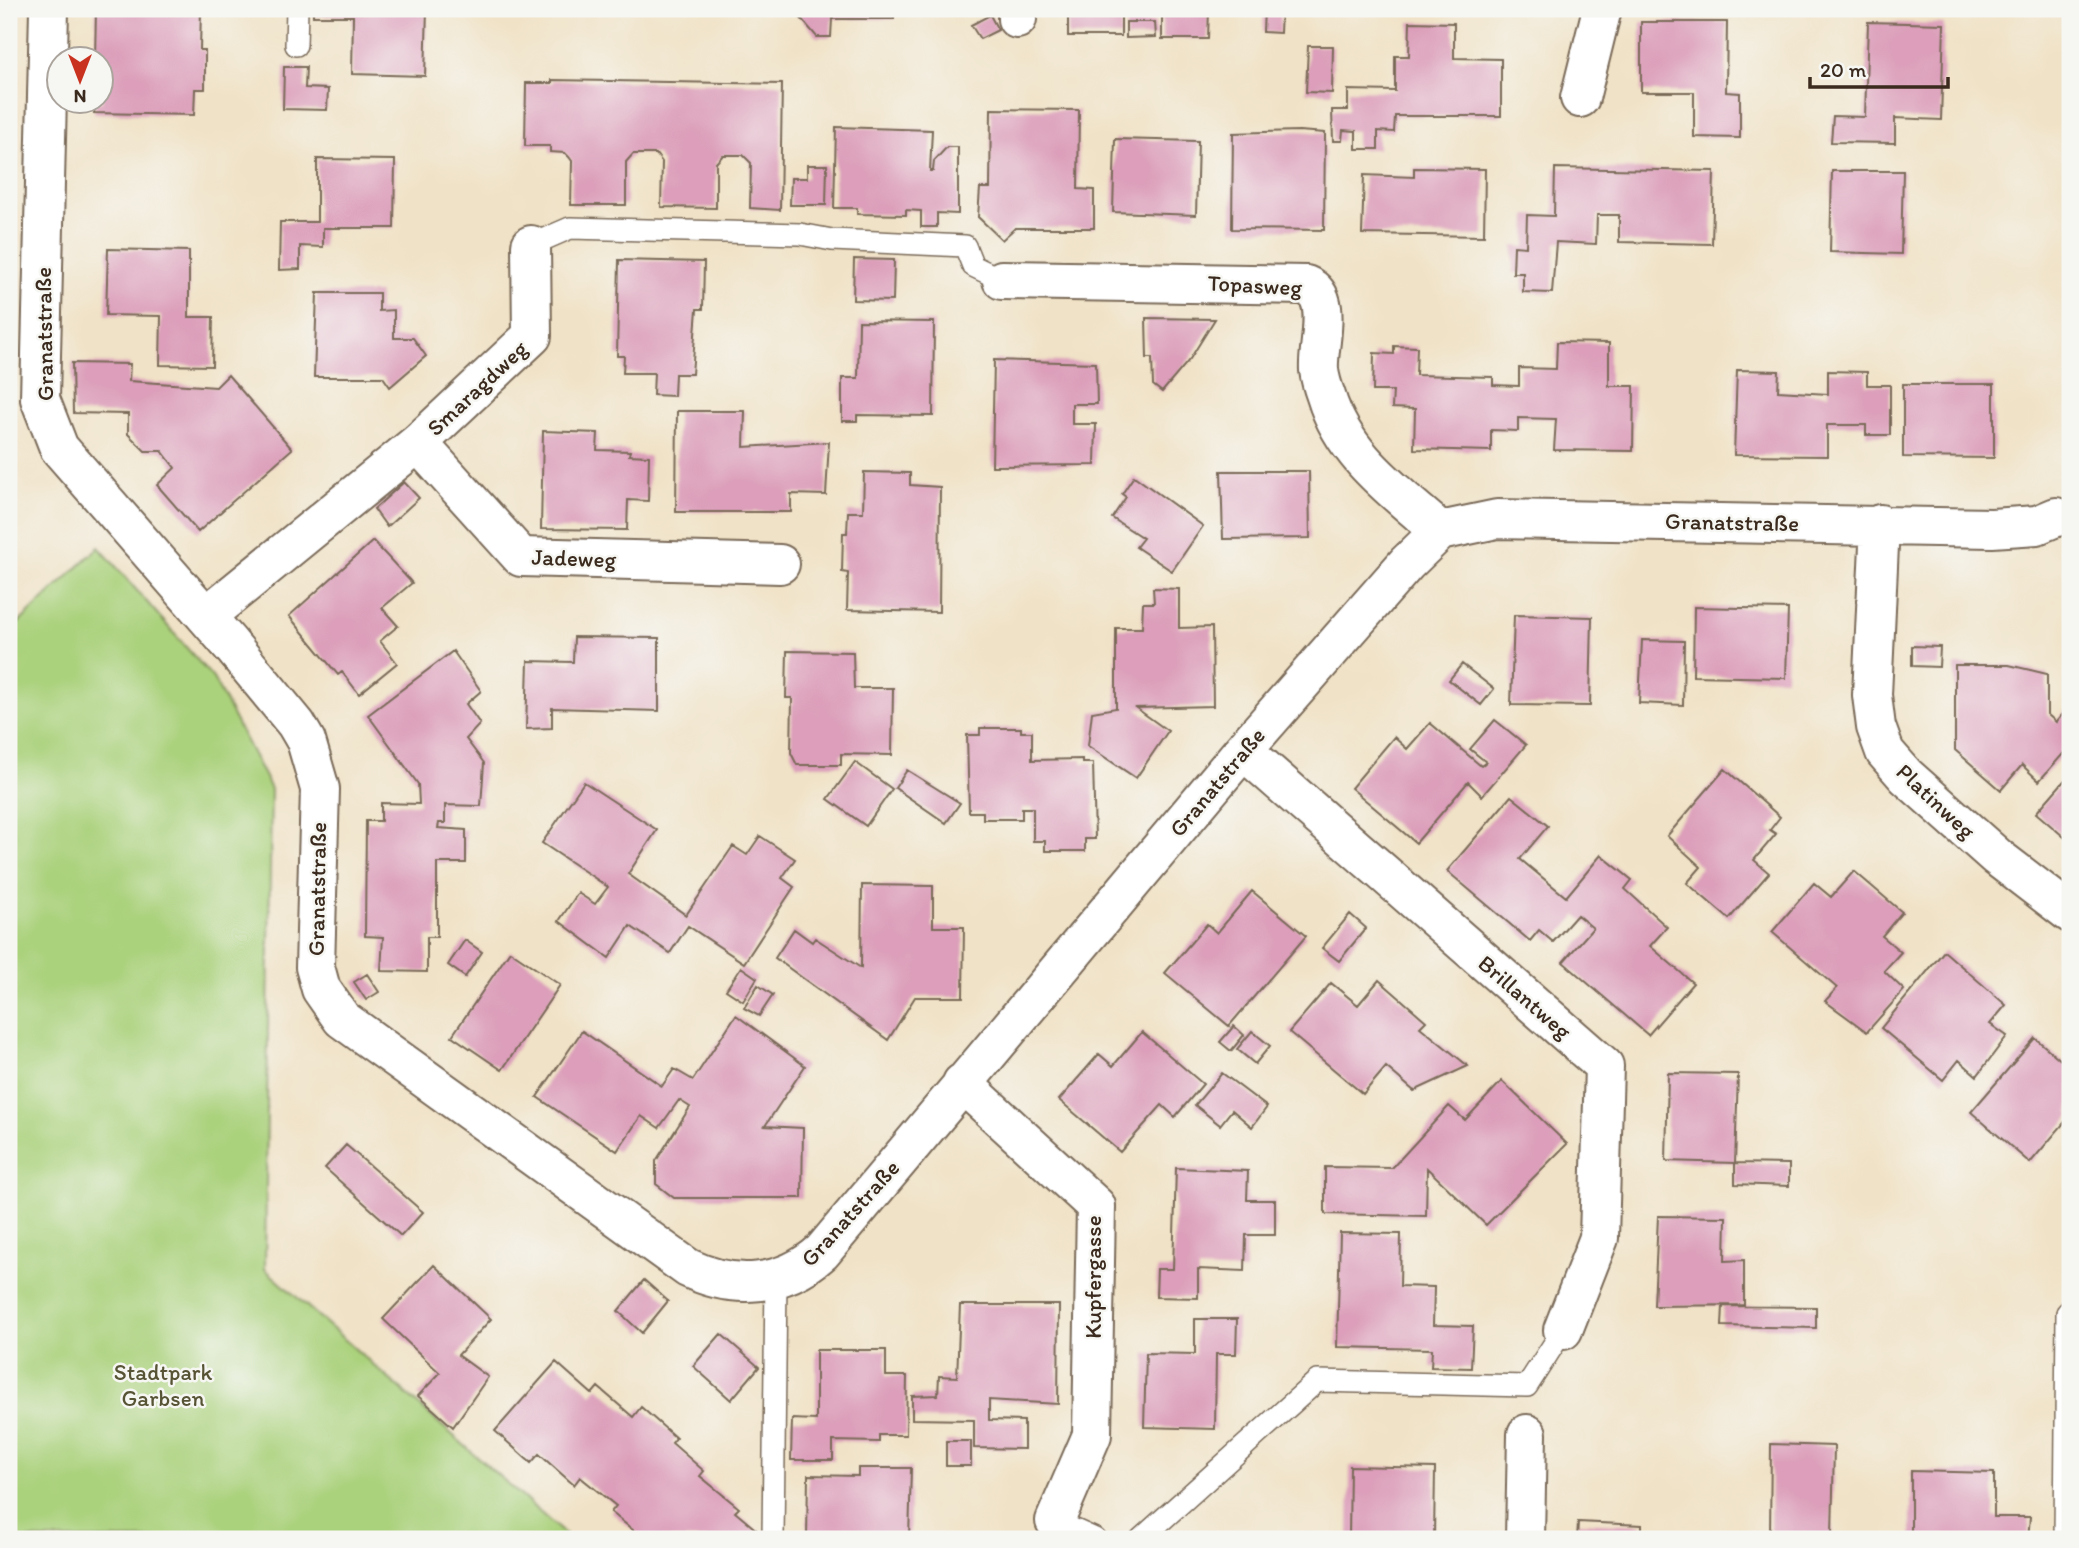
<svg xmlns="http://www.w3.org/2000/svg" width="2079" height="1548" font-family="Itim,sans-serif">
  <rect width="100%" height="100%" fill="#f6f6f2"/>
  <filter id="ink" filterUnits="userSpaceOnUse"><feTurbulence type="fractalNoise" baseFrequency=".0143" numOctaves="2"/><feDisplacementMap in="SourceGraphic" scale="14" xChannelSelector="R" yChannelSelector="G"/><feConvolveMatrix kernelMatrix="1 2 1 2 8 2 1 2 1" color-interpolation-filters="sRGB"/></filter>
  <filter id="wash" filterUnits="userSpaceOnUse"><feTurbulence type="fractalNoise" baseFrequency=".00686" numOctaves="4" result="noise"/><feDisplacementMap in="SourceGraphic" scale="28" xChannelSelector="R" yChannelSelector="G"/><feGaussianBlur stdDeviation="1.57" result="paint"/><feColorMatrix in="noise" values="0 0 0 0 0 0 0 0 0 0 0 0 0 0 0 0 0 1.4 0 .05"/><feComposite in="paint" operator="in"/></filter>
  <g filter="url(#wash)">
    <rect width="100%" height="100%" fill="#f0e2c6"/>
    <path fill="#aad17b" stroke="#727e4c" stroke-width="2" d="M99,547L213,678L271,789L265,1269L570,1539H9V632Z"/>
    <g id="blocks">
      <path fill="#dc9eba" d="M96,9H201L200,50H205V89H195L194,115L94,113L95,102H102V60H95Z
        M313,9H427L425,76L352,74L353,16H313Z
        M793,9H894V19H832L831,37H817Z
        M1068,9H1121V36H1068Z
        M1162,9H1209L1208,39H1162Z
        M1264,9H1281L1280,33L1263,32Z
        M990,15L998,30L980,39L971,25Z
        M1126,22H1155L1156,37L1126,38Z
        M1410,22L1454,23V58L1501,59V116H1395L1394,132L1378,131V149H1356V131L1343,130L1342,141H1333L1332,110H1348V90L1395,91V56H1409Z
        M1641,22H1727L1726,92L1740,93V138L1694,137V92H1641Z
        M1868,22L1944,24L1941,120L1895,118V143L1831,142L1833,116L1865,117Z
        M1308,46H1333L1332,93L1306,92Z
        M284,67H306L305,88L328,89L327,110L283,109Z
        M552,80L782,84L780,210L750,208L751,163L743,155H723L716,163V208L661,207L662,162L656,154H633L626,162V205H571L572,161L569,157L565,153L550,152V146H525L526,83H552Z
        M991,109L1079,110L1078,189L1094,190V228H1015L1002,240L978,217L980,188H990Z
        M836,127L932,130L930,171H933L934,161L947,147H958V214L937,213V227H921V211L906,210V215L857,214V208H834Z
        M1299,131L1325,133L1324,230L1232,229L1233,133Z
        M1115,139L1198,141L1196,215L1113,212Z
        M317,159L395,160L394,228H323V247L300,246V269L279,270L280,222H317Z
        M807,165H827L826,205H790L791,178H807Z
        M1414,168L1485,169L1484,236L1362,234L1364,175L1414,177Z
        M1555,168L1714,171L1712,244L1619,242V215H1597L1596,244L1556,242L1552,293L1523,292V273H1513L1514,246L1526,247L1527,215L1554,216Z
        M1832,171H1903L1901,254L1830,252Z
        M108,249L189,251V317H213L212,366L160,365L161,316L106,315Z
        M854,259L894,260L893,301L853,300Z
        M619,260L704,262L703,309H697L692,374H675L674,396L653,395L654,373H623L624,356H617Z
        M317,293H379V311L394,310V338H413L426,356L390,387L383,377H314Z
        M1146,318L1215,319L1190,359L1162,392L1153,385L1152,358H1147Z
        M859,321L934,322L933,416L857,415V421H842V378H858Z
        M1557,342L1609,343V386H1634L1633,451L1554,450L1556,419L1518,418V431L1491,430V451L1414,449L1415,409L1392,408L1393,391H1373L1374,353L1394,354V346L1417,347L1416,375L1493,377V385L1519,386V368L1556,369Z
        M994,360L1096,363L1097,404H1072V424H1096L1095,465L992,466Z
        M72,363L130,364L129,381L216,387L228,375L292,449L198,532L157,485L175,468L162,451H145L128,434V414L73,413Z
        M1737,370L1779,371L1778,391L1828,394V371L1867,372V385H1890V435H1866V425H1827V456L1734,455Z
        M1903,384H1994V458L1903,457Z
        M677,411H745L744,447L829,442L826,495L791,494V512H676Z
        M543,431L598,433L597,450L630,451L629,455L649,456L648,501L628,500L627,530L541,529Z
        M1221,471H1309L1310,538L1223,539Z
        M864,472L910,473V485L940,487L939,612L847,610L848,573L842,572L843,533H847L848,512H863Z
        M1134,476L1203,526L1172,571L1136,547L1143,538L1112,518L1126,497L1122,494Z
        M404,482L419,498L387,527L374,509Z
        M373,541L412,583L382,608L398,626L380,641L397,663L359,694L342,672L338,675L289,616Z
        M1153,588L1179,589V628L1212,627L1213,706L1136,708L1168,731L1136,778L1088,746L1092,712L1116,708V628H1142L1143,603H1154Z
        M1694,607L1788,609L1786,678L1693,676Z
        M1514,615L1592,617L1590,706L1511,705Z
        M574,637L659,638V711L552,708V728L526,729L528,661L573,662Z
        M1642,640L1684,641L1683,705L1639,703Z
        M1912,646L1940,647L1939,667L1912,666Z
        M453,651L481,691L466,704L480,724L466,739L484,763L481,806L445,805V823H439L438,828L466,830V863H437V937H427V972L381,971L383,937L365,936L366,821H381V803L419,804L418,784L368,715Z
        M787,651L853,652L854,688H893L892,755L841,754V765H797L791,753L792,698H786Z
        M1462,664L1494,689L1481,705L1449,680Z
        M1955,665H2009L2047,674V714L2056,722L2070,706V746L2039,781L2022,765L2001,790L1955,750Z
        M1495,720L1526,745L1482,796L1468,782L1416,843L1351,788L1394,737L1407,749L1430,723L1481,766L1486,762L1470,749Z
        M980,728H1021V732H1032V760L1082,759V763H1093L1095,839H1085V851H1045V841H1033V808H1022V819H983V812H969L967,735H980Z
        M855,762L892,789L866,826L828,799Z
        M1725,769L1780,817L1770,830L1776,834L1754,860L1769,873L1729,919L1687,883L1701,867L1667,836Z
        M907,770L960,803L946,823L895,788Z
        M2070,774V842L2036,813Z
        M584,782L657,830L628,874L686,915L733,846L747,855L760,836L795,859L782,878L794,887L744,963L688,926L670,953L630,926L609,958L559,921L578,893L595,904L608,887L542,843Z
        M1511,796L1548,826L1520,859L1566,897L1601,855L1632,880L1625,889L1667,927L1650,946L1693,983L1648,1035L1563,962L1593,928L1577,915L1553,942L1539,930L1530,941L1447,871Z
        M1854,871L1902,912L1882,936L1901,952L1884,971L1904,990L1867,1032L1825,1001L1837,988L1772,932L1814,883L1831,897Z
        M862,885L933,886V927H964L963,997H915L888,1040L775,958L794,929L812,942L815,938L861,968Z
        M1252,891L1306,936L1229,1026L1165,973L1207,924L1217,933Z
        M1350,914L1366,928L1339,961L1322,948Z
        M465,940L482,952L465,977L448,965Z
        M510,951L560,985L502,1070L452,1036Z
        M1944,951L2006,1005L1990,1024L2007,1036L1977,1076L1959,1060L1943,1080L1881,1028Z
        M741,967L757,978L743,1001L726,990Z
        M367,974L379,992L366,1000L354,982Z
        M1379,980L1426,1021L1420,1027L1468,1066L1414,1091L1386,1067L1363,1094L1289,1032L1331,983L1358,1005Z
        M758,985L773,995L759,1016L744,1008Z
        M736,1015L805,1066L765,1126L803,1128L802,1198H674L656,1184V1161L690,1107L679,1100L659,1128L641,1116L617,1151L537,1097L582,1031L662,1086L674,1069L693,1080Z
        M1234,1026L1244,1035L1231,1051L1220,1042Z
        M1252,1031L1270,1046L1255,1064L1237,1049Z
        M1142,1032L1203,1084L1175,1117L1162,1105L1120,1152L1059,1100L1099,1054L1113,1066Z
        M2035,1038L2070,1068V1116L2030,1163L1971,1112Z
        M1222,1073L1267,1107L1252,1127L1232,1110L1220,1125L1195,1105Z
        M1668,1073L1738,1074L1735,1163L1666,1161Z
        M1502,1081L1567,1144L1486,1225L1427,1168L1426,1216L1325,1214V1167L1392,1168L1449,1106L1465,1120Z
        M346,1145L423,1212L401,1236L325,1168Z
        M1735,1163L1789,1164V1186L1735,1184Z
        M1176,1168L1248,1171L1247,1200H1275V1235H1246L1245,1271L1198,1269V1298L1156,1297L1157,1269H1173Z
        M1658,1216L1726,1217L1725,1261L1744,1260V1305L1654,1306Z
        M1340,1233L1401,1234L1400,1286L1434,1287L1433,1325L1473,1326L1471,1368L1431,1367L1432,1349L1337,1347Z
        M434,1265L491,1319L458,1355L488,1377L453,1427L418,1396L440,1373L383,1319Z
        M644,1280L668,1301L642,1333L618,1311Z
        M960,1305H1059L1058,1404L989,1400V1420L1024,1421V1449L974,1448V1420L912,1419V1396L938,1395L939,1376L957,1377Z
        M1723,1306L1816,1307V1328L1722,1326Z
        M1195,1319H1237L1236,1354H1216L1215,1429L1144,1427L1146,1353L1195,1354Z
        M721,1334L759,1367L731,1400L693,1366Z
        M816,1350H886V1376H907L906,1435H879V1442L833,1441V1460H791L792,1419L816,1420Z
        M556,1362L592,1394L598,1387L633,1417L641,1407L676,1438L672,1443L704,1471L700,1476L739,1508L735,1512L759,1532L761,1539H644L611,1512L616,1506L580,1477L574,1485L539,1454L531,1463L495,1431Z
        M946,1441H971V1466H946Z
        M1771,1444L1834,1446L1832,1536H1770Z
        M1350,1466L1435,1468L1434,1539H1349Z
        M858,1468H911L909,1539H807L808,1475L858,1476Z
        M1911,1471L1994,1473V1517H2030L2028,1539H1911Z
        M1578,1522L1642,1525V1539H1577Z"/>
    </g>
  </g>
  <g filter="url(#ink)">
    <use href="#blocks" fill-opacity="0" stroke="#7a6a59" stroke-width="2"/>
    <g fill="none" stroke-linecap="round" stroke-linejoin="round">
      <g stroke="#7a6a59" stroke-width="24">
        <path id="service" d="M296,45L297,9
          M531,245L570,228L800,234L832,240L965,246L973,266L1002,280
          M1055,1521L1095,1539
          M773,1539L776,1279
          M1141,1539L1317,1381L1527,1386L1563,1330
          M2065,1539L2067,1313L2070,1310"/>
      </g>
      <g stroke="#7a6a59" stroke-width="42">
        <path id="minor" d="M49,9L40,399L59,448L230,644L296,724L306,741L320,789L315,967L321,989L342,1019L688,1268C734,1290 783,1287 822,1252L1243,750L1407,563L1440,531L1497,519L1992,528L2037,525L2056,517
          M1017,19L1018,9
          M1580,98L1602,9
          M1002,280L1306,285C1335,297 1317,345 1319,370C1320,378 1323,388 1326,396C1344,456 1395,491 1440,531
          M418,443L521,557L780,564
          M1880,524L1872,695L1876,727L1885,752L1906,776L1997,857L2070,913
          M206,616L418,443L532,336L531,245
          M1243,750L1604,1066L1599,1238L1563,1330
          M962,1083L1096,1206L1092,1435L1055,1521
          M1525,1539L1527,1434"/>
      </g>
      <use href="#service" stroke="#fff" stroke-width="21"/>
      <use href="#minor" stroke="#fff" stroke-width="38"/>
    </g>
  </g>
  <g text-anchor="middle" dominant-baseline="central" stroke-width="5" stroke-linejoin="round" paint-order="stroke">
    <g font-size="23" fill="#3b2a1e" stroke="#f6f6f2">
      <text transform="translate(1255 285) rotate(3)">Topasweg</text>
      <text transform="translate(44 334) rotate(-91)">Granatstraße</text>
      <text transform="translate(477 388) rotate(-43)">Smaragdweg</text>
      <text transform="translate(1732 522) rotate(1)">Granatstraße</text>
      <text transform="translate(574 558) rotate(2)">Jadeweg</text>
      <text transform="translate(1217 782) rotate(-50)">Granatstraße</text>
      <text transform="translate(1936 801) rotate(43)">Platinweg</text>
      <text transform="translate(317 889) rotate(-89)">Granatstraße</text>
      <text transform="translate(1525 997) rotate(41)">Brillantweg</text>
      <text transform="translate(850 1213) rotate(-48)">Granatstraße</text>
      <text transform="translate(1093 1277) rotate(-90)">Kupfergasse</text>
    </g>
    <g font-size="23" fill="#575435" stroke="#f6f6f2">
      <text x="163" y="1372">Stadtpark<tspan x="163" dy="26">Garbsen</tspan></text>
    </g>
  </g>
  <rect width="2079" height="1548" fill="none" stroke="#f6f6f2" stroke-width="35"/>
  <g transform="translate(80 80) rotate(180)"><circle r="33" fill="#f6f6f2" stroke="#aba49d" stroke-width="2"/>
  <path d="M0-5L12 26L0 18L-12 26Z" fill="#c8321e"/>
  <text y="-10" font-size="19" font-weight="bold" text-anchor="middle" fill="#3b2a1e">N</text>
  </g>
  <path d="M1810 77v10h138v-10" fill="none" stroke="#3b2a1e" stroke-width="3.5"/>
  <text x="1820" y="77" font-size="21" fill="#3b2a1e" stroke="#f6f6f2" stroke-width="5" paint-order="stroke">20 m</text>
</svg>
